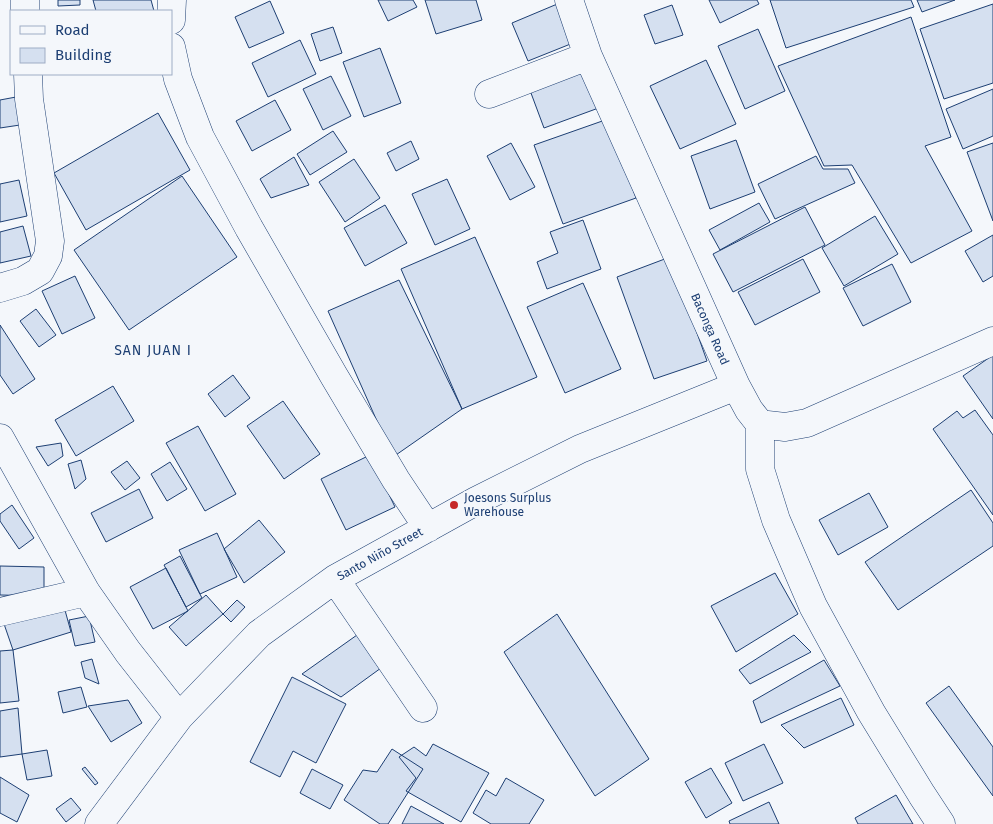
<svg xmlns="http://www.w3.org/2000/svg" width="993" height="824" font-family="'Fira Sans',sans-serif">
  <rect width="100%" height="100%" fill="#f4f7fb"/>
  <path fill="#d5e0f0" stroke="#1d3f73" d="M58,0H80V5L58,6Z
    M93,0H151L154,11H96Z
    M378,0H413L417,7L388,21Z
    M425,0H476L482,20L436,34Z
    M709,0H757L759,4L720,23Z
    M770,0H911L914,7L786,48Z
    M917,0H955L922,12Z
    M270,1L284,33L249,48L235,17Z
    M562,2L578,41L528,61L512,23Z
    M993,4V83L944,99L920,29Z
    M672,5L683,35L655,44L644,15Z
    M911,17L951,137L925,146L972,231L911,263L852,165L824,166L778,66Z
    M333,27L342,53L320,61L311,34Z
    M758,29L785,91L745,109L718,46Z
    M300,40L316,74L268,97L252,63Z
    M380,48L401,103L364,117L343,62Z
    M706,60L736,124L680,149L650,86Z
    M587,63L604,106L544,128L528,85Z
    M331,76L351,116L323,130L303,89Z
    M993,89V136L963,149L946,109Z
    M16,97L20,125L0,128V100Z
    M275,100L291,130L252,151L236,121Z
    M158,113L190,170L86,230L54,173Z
    M608,119L636,198L563,224L534,145Z
    M333,131L347,152L310,175L297,154Z
    M736,140L755,192L710,209L691,156Z
    M411,141L419,159L396,171L387,153Z
    M511,143L535,187L510,200L487,156Z
    M993,143V221L967,152Z
    M816,156L823,169H848L855,183L775,219L758,184Z
    M294,157L309,185L271,198L260,179Z
    M354,159L380,198L345,222L319,182Z
    M182,176L237,257L129,330L74,250Z
    M447,179L470,229L435,245L412,194Z
    M19,180L27,216L0,222V184Z
    M759,203L770,222L720,250L709,230Z
    M385,205L407,243L365,266L344,228Z
    M805,207L825,245L733,292L713,254Z
    M875,216L898,254L844,286L822,248Z
    M583,220L601,269L547,289L537,262L558,253L550,232Z
    M23,226L31,256L0,263V232Z
    M993,235V276L983,282L965,251Z
    M475,237L537,377L462,409L401,269Z
    M670,257L707,361L654,379L617,277Z
    M803,259L820,292L755,325L738,292Z
    M892,264L911,302L863,326L843,288Z
    M75,276L95,318L62,334L42,291Z
    M399,280L462,409L393,457L328,311Z
    M583,283L621,369L565,393L527,307Z
    M36,309L56,335L39,347L20,321Z
    M0,325L35,379L13,394L0,375Z
    M993,355V419L963,376Z
    M233,375L250,398L225,417L208,394Z
    M113,386L134,421L76,456L55,420Z
    M283,401L320,454L284,479L247,426Z
    M975,410L993,435V515L933,429L957,411L963,418Z
    M198,426L236,494L205,511L166,443Z
    M61,443L63,456L48,466L36,447Z
    M370,455L395,507L346,530L321,479Z
    M81,460L86,479L75,489L68,464Z
    M127,461L140,478L125,490L111,472Z
    M170,462L187,489L167,501L151,474Z
    M139,489L153,518L106,542L91,513Z
    M971,490L993,523V546L898,610L865,562Z
    M869,493L888,527L838,555L819,520Z
    M12,505L34,538L19,549L0,521V514Z
    M259,520L285,552L244,583L224,549Z
    M217,533L237,577L200,594L179,550Z
    M180,556L202,598L186,607L164,565Z
    M0,566L44,567V596L0,595Z
    M166,568L188,611L153,629L130,587Z
    M775,573L798,614L736,652L711,606Z
    M206,595L223,614L186,646L169,627Z
    M237,600L245,607L231,622L223,614Z
    M63,603L71,632L13,650L3,621Z
    M557,614L649,759L595,796L504,652Z
    M89,616L95,642L75,646L69,620Z
    M357,635L381,668L341,697L302,674Z
    M794,635L811,652L750,684L739,670Z
    M13,650L19,701L0,703V651Z
    M92,659L99,684L85,678L81,662Z
    M824,660L840,686L761,723L753,701Z
    M292,677L346,704L316,763L293,751L280,777L250,762Z
    M949,686L993,747V796L926,703Z
    M81,687L87,707L63,713L58,692Z
    M841,698L854,725L804,748L781,725Z
    M128,700L142,723L111,742L88,706Z
    M18,708L22,754L0,757V711Z
    M433,744L489,773L461,822L406,791L416,778L399,757L414,747L426,756Z
    M764,744L783,783L743,801L725,763Z
    M392,749L423,769L388,824H380L344,800L363,770L377,772Z
    M47,750L52,776L27,780L22,754Z
    M85,767L98,783L95,785L82,769Z
    M711,768L732,803L706,818L685,782Z
    M312,769L343,785L330,809L300,793Z
    M0,777L29,795L17,822L0,813Z
    M506,778L544,800L529,824H491L473,813L486,790L496,796Z
    M896,795L913,824H858L855,818Z
    M71,798L81,810L66,822L56,809Z
    M769,802L779,824H730L729,821Z
    M411,806L444,824H402Z"/>
  <g fill="none" stroke-linecap="round" stroke-linejoin="round">
    <g stroke="#1d3f73" stroke-width="29">
      <path id="street" d="M25,0V11
        M569,0L588,56L736,386L749,410L760,424L785,427L807,423L993,341
        M171,20L172,0
        M171,47L178,79L200,137L249,228L334,376L396,480L428,528
        M489,94L588,56
        M0,288L23,281L40,271L48,256L50,241L29,99L28,74
        M760,424V469L776,520L813,606L871,712L922,795L941,824
        M0,438L86,592L128,652L179,717
        M335,579L423,708
        M0,612L86,592
        M99,824L179,717L259,634L335,579L476,501L580,449L736,386"/>
    </g>
    <use href="#street" stroke="#f4f7fb" stroke-width="28"/>
  </g>
  <circle fill="#c62828" stroke="#f4f7fb" stroke-width="2" cx="454" cy="505" r="5"/>
  <g text-anchor="middle" dominant-baseline="central" stroke-width="4" stroke-linejoin="round" paint-order="stroke">
    <g font-size="12" fill="#1d3f73" stroke="#f4f7fb">
      <text transform="translate(710 329) rotate(66)">Baconga Road</text>
      <text transform="translate(380 554) rotate(-29)">Santo Niño Street</text>
    </g>
    <g font-size="12" fill="#1d3f73" stroke="#f4f7fb" text-anchor="start">
      <text x="464" y="498">Joesons Surplus<tspan x="464" dy="14">Warehouse</tspan></text>
    </g>
    <g font-size="14" letter-spacing="1" fill="#1d3f73" stroke="#f4f7fb">
      <text x="153" y="350">SAN JUAN I</text>
    </g>
  </g>
  <rect x="10" y="10" width="162" height="65" fill="#f4f7fb" stroke="#9eadc5"/>
  <rect x="20" y="26" width="25" height="8" fill="#f4f7fb" stroke="#9eadc5"/>
  <text x="55" y="35" font-size="15" fill="#1d3f73">Road</text>
  <rect x="20" y="48" width="25" height="15" fill="#d5e0f0" stroke="#9eadc5"/>
  <text x="55" y="60" font-size="15" fill="#1d3f73">Building</text>
</svg>
